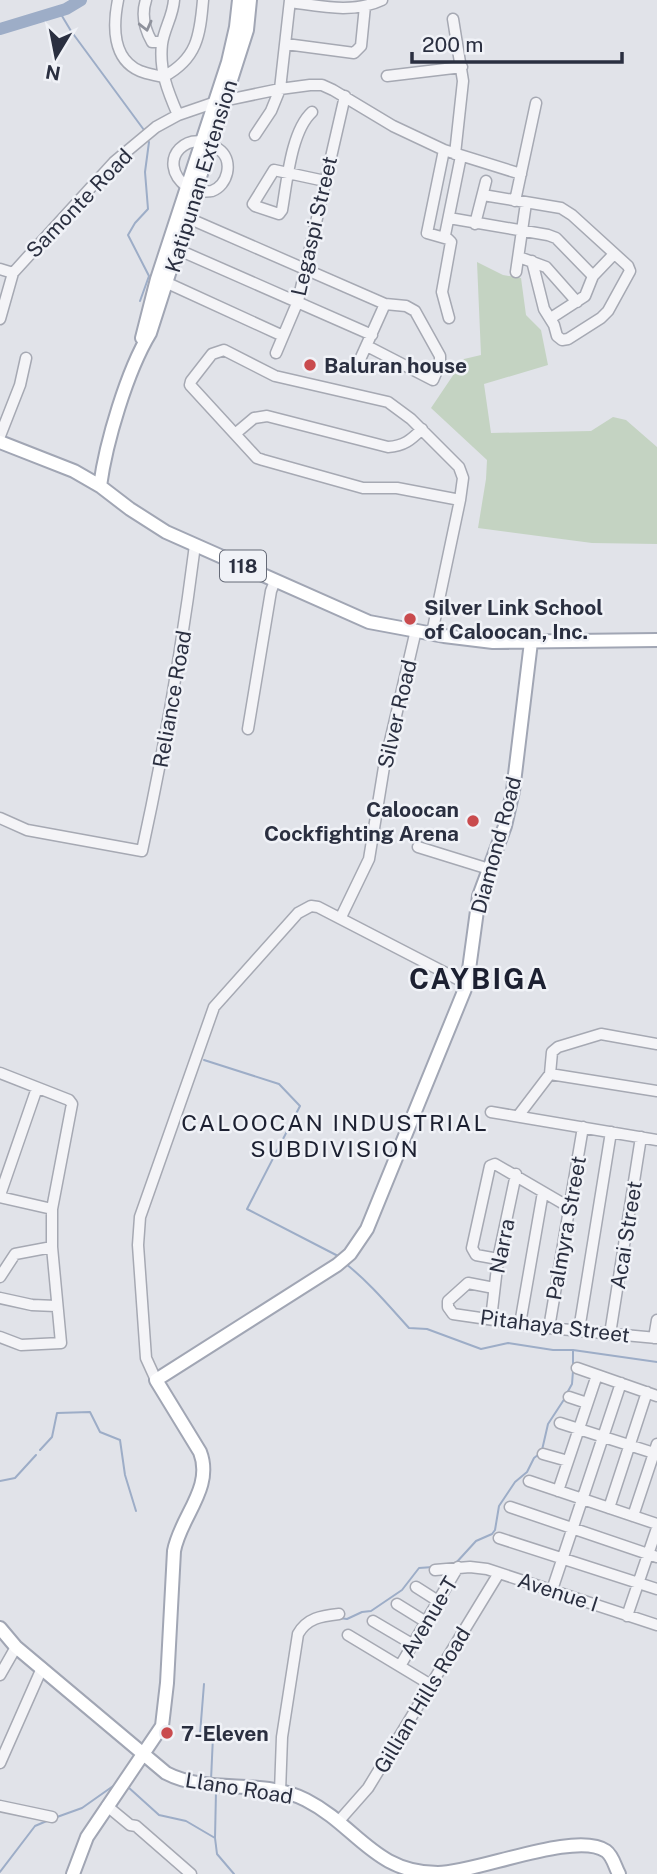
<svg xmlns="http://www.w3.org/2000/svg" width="657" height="1874" font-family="'Public Sans',sans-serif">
  <rect width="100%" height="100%" fill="#e1e3e9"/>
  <path fill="#c4d3c2" d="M477,262L503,275L521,278L526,315L541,330L548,365L484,384L491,433L591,431L613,417L626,420L657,447V544L592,543L478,528L486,479L487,460L431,408L464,359L481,355Z"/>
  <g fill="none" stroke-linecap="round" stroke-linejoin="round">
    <path stroke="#9dadc7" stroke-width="2" d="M59,11L71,31L144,130
      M140,301L149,276L128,235L135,223L148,209L145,172L149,142
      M204,1060L279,1084L300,1106L247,1209L340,1257
      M346,1264C369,1282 389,1306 409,1328L427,1329L481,1349L508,1343L553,1350H573L657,1362
      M573,1366V1350
      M567,1393L572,1384L573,1371
      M40,1450L52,1437L57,1413L90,1412L100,1432L120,1440L125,1475L136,1511
      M542,1450L548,1424L565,1398
      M0,1481L15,1478L36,1455
      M455,1564L476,1541L492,1534L495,1530L499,1506L515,1482L527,1472L534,1458L539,1454
      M339,1618L347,1619L362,1612L371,1611L402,1590L419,1568L433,1567
      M204,1684L200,1734L213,1736L211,1780
      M128,1787L159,1815L186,1821L215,1838L217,1854L234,1874
      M57,1817L82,1808L116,1784
      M215,1838L216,1791
      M0,1872L35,1826L49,1820"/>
    <path stroke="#9dadc7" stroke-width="12" d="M0,29L66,9L81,0"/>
    <g stroke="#a6a9b3" stroke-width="13">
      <path id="minor" d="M118,0C113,25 112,59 140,71C147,74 156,75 163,77C197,59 200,36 203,0
        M146,0C141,15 144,28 152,42H162
        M174,0C173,16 164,29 162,44C159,70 168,92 178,115
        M290,2C320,6 353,14 382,0
        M453,19L463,81L455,154
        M286,44L354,53L361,46L365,6
        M387,76L462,67
        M312,112C291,131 287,182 282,210L279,214L255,206L253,204L274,170L325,181
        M255,135L271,111L280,89L290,0
        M444,150L427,233L448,239L451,242L442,292L449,318
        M187,187C153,161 190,123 221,151C233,162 228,185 212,191C207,192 201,191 196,191
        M483,195L561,208L572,215L628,266L630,271
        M515,201L536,103
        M188,218L385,304L406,306L415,311L440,356V364L433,380L367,346
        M449,218L548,235L556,238L593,276
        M475,224L486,181
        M445,235L461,156
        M172,247L372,335
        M519,257L546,267L577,302
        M532,261L544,309L554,325L557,336L562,340L568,339L601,318L608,311L630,271
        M0,269L13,273
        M516,272L526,203
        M163,281L283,336
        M551,318L585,296L593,276L614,254
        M0,319L13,273L114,162L156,127L178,115L213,103L280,89L310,85H322L333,90L393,126L444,150L521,174
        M276,353L298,301L345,96
        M358,364L385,304
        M235,434L254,418L267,416L388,447C404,446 411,440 422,429
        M0,436L20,385L26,358
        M432,633L460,500L463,478L459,467L411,419L388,402L275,376L224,350L212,354L191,381L190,385L257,458L263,460L363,488H397L460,500
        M248,729L271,591L275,581
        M0,818L27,830L142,851C164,750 182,648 195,545
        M418,847L489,869
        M341,917L369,859L384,767L416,630
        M0,1073L69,1100L72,1104L52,1209V1247L61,1343L21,1345L0,1337
        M550,1074L657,1091
        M491,1112L657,1140
        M518,1116L550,1074L552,1052L558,1047L601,1034L657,1044
        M0,1195L37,1088
        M0,1197L52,1209
        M498,1259L476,1255L472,1248L490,1166L495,1164L569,1207
        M0,1277L15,1254L52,1247
        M494,1288L468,1283L448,1301V1307L453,1314L549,1328L657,1338
        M0,1298L32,1305L56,1306
        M491,1319L498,1259L516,1174
        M520,1324L543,1192
        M549,1328L583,1127
        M579,1330L611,1132
        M610,1334L641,1137
        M654,1338L657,1320
        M577,1368L657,1396
        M156,1380L146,1358L138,1245L140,1217L214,1007L298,913L311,906L318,907L467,984
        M569,1397L587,1403
        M560,1423L657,1454
        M543,1454L568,1461
        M529,1481L657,1524
        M558,1491L597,1375
        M510,1507L657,1557
        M609,1508L647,1392
        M633,1516L657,1444
        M499,1538L657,1589
        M435,1570L470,1567L487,1569L657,1625
        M416,1587L438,1601
        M552,1590L621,1383
        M397,1604L426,1622
        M627,1616L657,1528
        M373,1621L412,1644
        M348,1635L431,1685
        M400,1666L458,1567
        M0,1675L16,1647
        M0,1763L42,1668
        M280,1792L282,1737L298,1634C307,1618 321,1616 339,1614
        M0,1806L52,1817
        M107,1806L130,1825L136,1826L191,1874
        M338,1822L368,1788L499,1573"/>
    </g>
    <g stroke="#a1a6b4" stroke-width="16">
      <path id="major" d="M142,338L157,279L228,62L236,27L239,0
        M0,442L74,471L100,486L130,509L166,532L369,622L444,636L493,642L657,640
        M100,486C106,442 127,371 150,333L247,30L250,0
        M0,1628L16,1647L166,1773C208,1795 265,1778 306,1800C357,1826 374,1873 438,1873C476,1873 576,1830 606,1851C613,1856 615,1867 619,1874
        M73,1874L87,1837L162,1726L167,1683L174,1551C180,1517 214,1488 200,1452L156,1380L337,1265L350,1254L367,1229L467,984L479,896L505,826L513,791L531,642"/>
    </g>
    <use href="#minor" stroke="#f4f4f7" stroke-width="10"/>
    <use href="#major" stroke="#fff" stroke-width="12"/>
  </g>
  <defs><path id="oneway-chevron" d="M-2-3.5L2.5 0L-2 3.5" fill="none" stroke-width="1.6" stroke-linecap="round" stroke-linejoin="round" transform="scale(1.75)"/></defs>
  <use stroke="#8f929c" href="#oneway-chevron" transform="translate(146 26) rotate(76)"/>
  <g fill="#c94b4e" stroke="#f0f2f7" stroke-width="2.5">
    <circle cx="310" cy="365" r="7"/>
    <circle cx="410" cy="619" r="7"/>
    <circle cx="473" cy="821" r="7"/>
    <circle cx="167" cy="1733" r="7"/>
  </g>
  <g text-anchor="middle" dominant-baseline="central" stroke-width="5" stroke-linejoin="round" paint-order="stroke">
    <rect fill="#f0f2f7" stroke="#656a77" stroke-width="2" x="220" y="550.5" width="46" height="31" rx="5"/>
    <g font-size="19" font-weight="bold" fill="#2a2f40">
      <text x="243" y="566">118</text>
    </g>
    <g font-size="21" fill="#2a2f40" stroke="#f0f2f7">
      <text transform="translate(201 176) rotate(-73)">Katipunan Extension</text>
      <text transform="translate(79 203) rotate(-46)">Samonte Road</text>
      <text transform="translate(314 226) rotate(-77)">Legaspi Street</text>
      <text transform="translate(172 699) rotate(-80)">Reliance Road</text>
      <text transform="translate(397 714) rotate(-77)">Silver Road</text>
      <text transform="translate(496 845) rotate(-75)">Diamond Road</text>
      <text transform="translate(566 1228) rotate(-80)">Palmyra Street</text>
      <text transform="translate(626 1235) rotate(-81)">Acai Street</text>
      <text transform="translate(502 1246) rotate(-79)">Narra</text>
      <text transform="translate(555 1326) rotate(7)">Pitahaya Street</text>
      <text transform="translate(558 1592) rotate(18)">Avenue I</text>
      <text transform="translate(429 1617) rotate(-59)">Avenue-T</text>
      <text transform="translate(422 1700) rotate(-59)">Gillian Hills Road</text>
      <text transform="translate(239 1788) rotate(9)">Llano Road</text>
    </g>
    <g font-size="21" font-weight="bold" fill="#2a2f40" stroke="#f0f2f7" text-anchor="start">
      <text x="324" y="365">Baluran house</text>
      <text x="424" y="607">Silver Link School<tspan x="424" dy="24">of Caloocan, Inc.</tspan></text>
      <text x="459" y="809" text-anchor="end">Caloocan<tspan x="459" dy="24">Cockfighting Arena</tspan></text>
      <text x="181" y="1733">7-Eleven</text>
    </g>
    <g font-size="23" letter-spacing="2" fill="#1c2031" stroke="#f0f2f7">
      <text x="335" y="1122">CALOOCAN INDUSTRIAL<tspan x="335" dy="26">SUBDIVISION</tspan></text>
    </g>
    <g font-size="28" font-weight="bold" letter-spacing="2" fill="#1c2031" stroke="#f0f2f7">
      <text x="479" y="978">CAYBIGA</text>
    </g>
  </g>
  <g transform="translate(56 56) rotate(190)" stroke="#f0f2f7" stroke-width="5" paint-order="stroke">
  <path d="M0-5L12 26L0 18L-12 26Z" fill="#2a2f40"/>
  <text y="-10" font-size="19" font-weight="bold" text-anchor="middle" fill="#2a2f40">N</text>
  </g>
  <path d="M412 52v10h210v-10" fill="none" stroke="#2a2f40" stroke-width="3.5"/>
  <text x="422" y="52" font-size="21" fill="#2a2f40" stroke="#f0f2f7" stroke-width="5" paint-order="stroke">200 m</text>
</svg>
